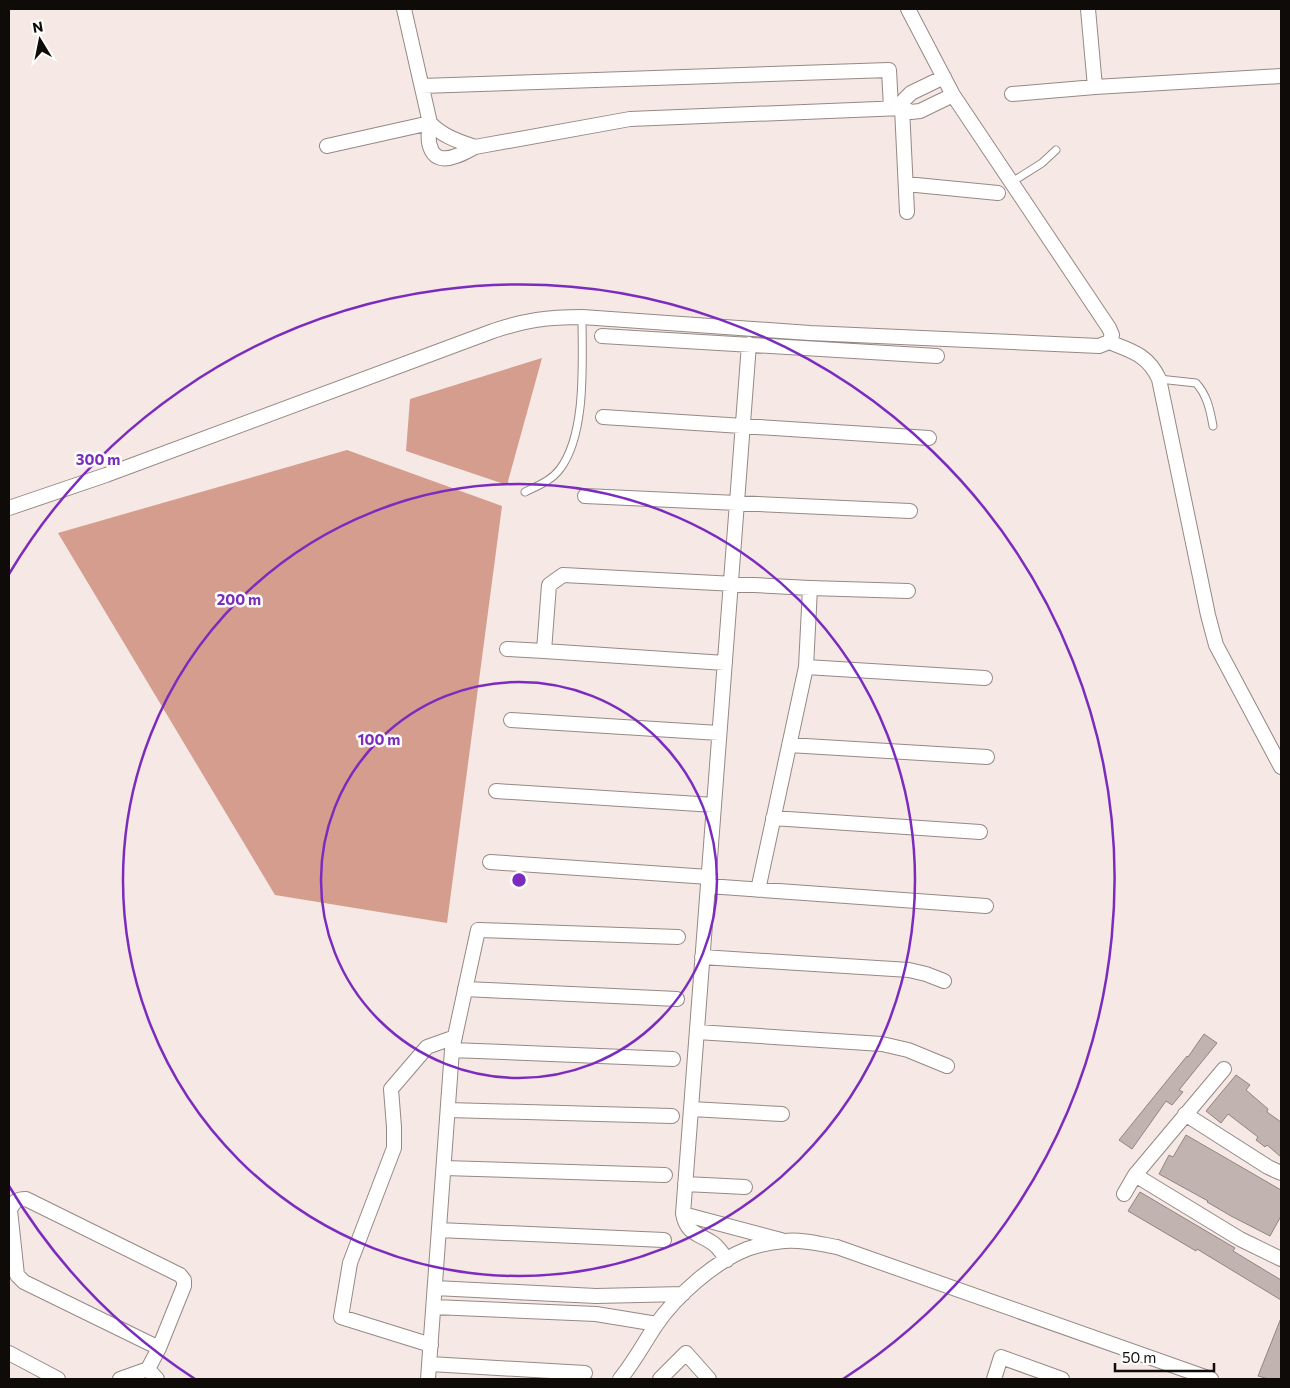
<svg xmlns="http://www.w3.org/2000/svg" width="1290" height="1388" font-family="Commissioner,sans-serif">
  <rect width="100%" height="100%" fill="#f6e8e4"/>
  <path fill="#d49d8d" d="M542,358L507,485L406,451L410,399Z
    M347,450L502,506L447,923L275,895L58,533Z"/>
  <path fill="#c1b4b0" stroke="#918581" d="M1204,1034L1217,1043L1179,1090L1183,1092L1172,1105L1166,1101L1132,1149L1119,1140L1187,1056L1188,1057Z
    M1236,1075L1250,1085L1246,1090L1268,1109L1267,1112L1281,1122V1157L1267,1145L1265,1147L1256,1140L1258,1137L1228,1114L1221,1123L1206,1111Z
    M1186,1135L1281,1190V1216L1270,1236L1231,1216L1207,1202L1208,1201L1159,1174L1169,1155L1173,1157Z
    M1140,1192L1218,1238L1235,1248L1233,1251L1281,1280V1300L1197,1249L1196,1251L1128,1211Z
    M1281,1318V1379H1269L1258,1376Z"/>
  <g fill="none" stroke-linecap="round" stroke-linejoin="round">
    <g stroke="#958986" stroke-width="9">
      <path id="service" d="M1012,182L1042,163L1056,150
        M1159,379L1196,383C1207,395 1210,409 1213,426
        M525,492C537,486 551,481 560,469C587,433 582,360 582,317"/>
    </g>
    <g stroke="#958986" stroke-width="16">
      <path id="minor" d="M404,9L430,123C426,143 430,166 456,156C463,154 469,150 475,147L630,119L902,108L911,112L920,111L953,95
        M1088,9L1095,87
        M422,86L889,70L891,108
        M1012,94L1095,87L1281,76
        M430,123C442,136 458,141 475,147
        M327,146L430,123
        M906,184L998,193
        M907,212L902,108L904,100L911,93L944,77
        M602,336L937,356
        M1109,342C1132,351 1148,355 1159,379L1208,615L1216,645L1281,767
        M603,417L929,438
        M585,496L910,511
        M9,508L106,475L493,331C526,320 547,317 582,317L810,333L1099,346L1109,342L1112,335L1109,328L953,95L908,9
        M507,649L544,651
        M725,663L544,651L549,585L563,575L810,588L908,591
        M806,667L985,678
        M511,720L719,733
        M789,745L987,757
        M496,791L714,805
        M773,818L980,832
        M490,862L709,877
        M708,886L986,906
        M758,890L806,667L810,588
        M702,957L909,970L926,974L944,981
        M465,989L677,999
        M697,1032L882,1044L908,1050L947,1066
        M452,1050L673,1059
        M1224,1069L1135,1175L1240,1239L1281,1259
        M691,1109L782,1114
        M448,1110L672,1116
        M1185,1114L1268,1167L1281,1173
        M444,1168L665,1175
        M685,1184L745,1187
        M1124,1194L1135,1175
        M683,1214L781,1240
        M439,1230L664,1240
        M727,1260C723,1254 719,1248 714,1244C699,1233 687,1235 683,1214L749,344
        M435,1288L596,1296L683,1294
        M434,1307L596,1314L657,1324
        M431,1345L341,1317L350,1263L394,1148V1127L391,1089L427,1047L455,1037
        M9,1353L58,1379
        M430,1364L585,1373
        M148,1369L159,1348L184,1286V1280L180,1275L26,1199C17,1199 14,1201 10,1210L17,1275L24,1282L159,1348
        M120,1379L148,1369L157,1379
        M428,1379L452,1050L478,930L678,937
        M620,1379C634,1362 644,1343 656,1325C676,1296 714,1262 747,1249C758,1245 773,1242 784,1241C802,1239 820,1244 837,1247L1211,1379
        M660,1379L686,1353L709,1379
        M994,1379L1001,1357L1062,1379"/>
    </g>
    <use href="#service" stroke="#fff" stroke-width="7"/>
    <use href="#minor" stroke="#fff" stroke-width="14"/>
  </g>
  <g fill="none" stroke="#7b2cbf" stroke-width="2.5">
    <circle cx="519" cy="880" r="198"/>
    <circle cx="519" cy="880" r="396"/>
    <path d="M195 1379A595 595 0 0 1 9 1186M9 574A595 595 0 1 1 843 1379"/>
  </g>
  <circle cx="519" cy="880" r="8" fill="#7b2cbf" stroke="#fff" stroke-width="2.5"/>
  <g font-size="15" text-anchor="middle" font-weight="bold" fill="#7b2cbf" stroke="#fff" stroke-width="5" stroke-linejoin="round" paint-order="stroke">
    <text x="98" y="465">300 m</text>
    <text x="239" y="605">200 m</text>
    <text x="379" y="745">100 m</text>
  </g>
  <rect width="1290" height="1388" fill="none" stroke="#0f0b09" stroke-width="20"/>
  <g transform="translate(40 40) rotate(350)" stroke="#ffffff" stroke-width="4" paint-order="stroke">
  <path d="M0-4L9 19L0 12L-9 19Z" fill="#0f0b09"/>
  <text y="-8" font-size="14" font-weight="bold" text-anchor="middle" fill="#0f0b09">N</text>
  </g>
  <path d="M1115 1363v8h99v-8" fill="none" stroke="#0f0b09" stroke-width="2.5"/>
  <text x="1122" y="1363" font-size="15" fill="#0f0b09" stroke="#ffffff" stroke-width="4" paint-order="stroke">50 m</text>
</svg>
